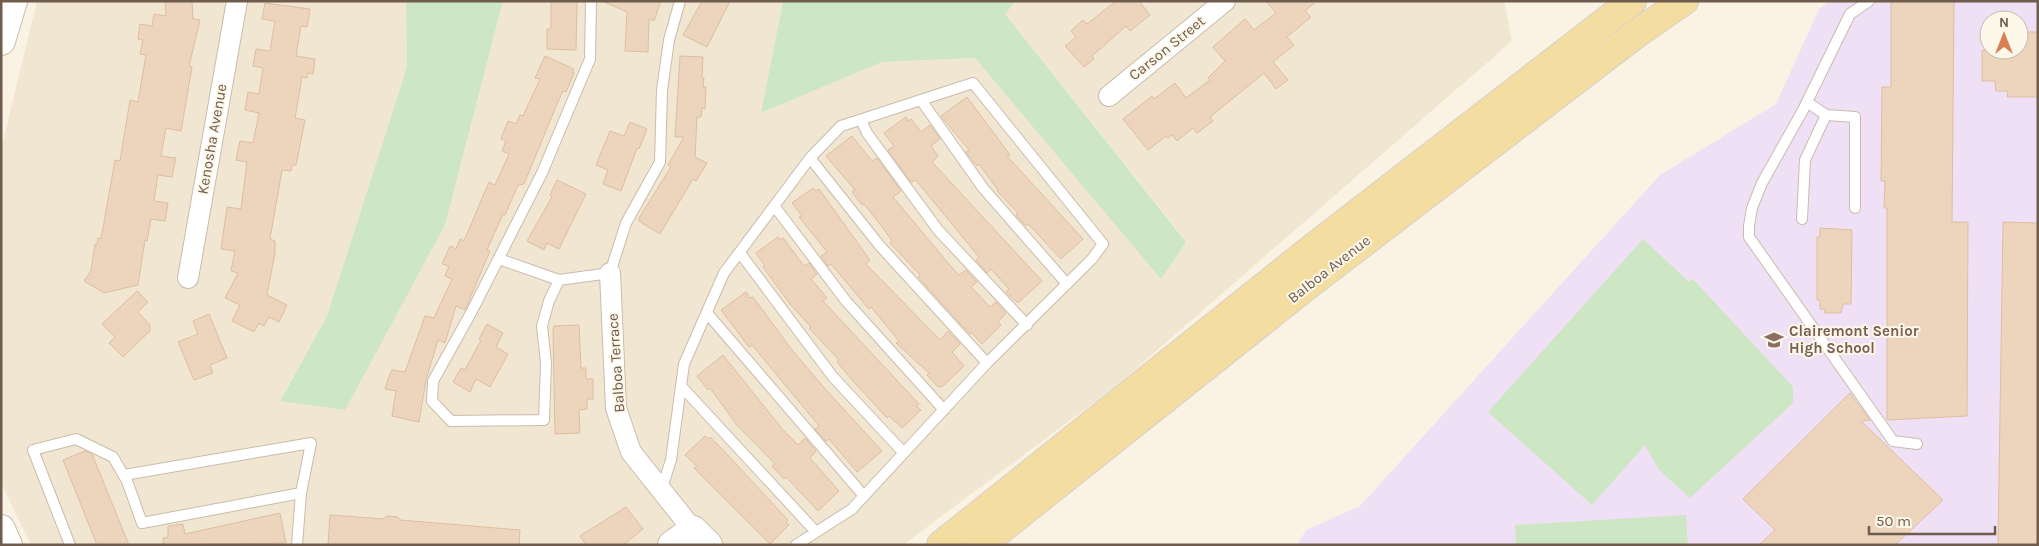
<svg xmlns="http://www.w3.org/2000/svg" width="2039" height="546" font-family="Karla,sans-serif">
  <rect width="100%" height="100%" fill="#faf3e3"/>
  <path fill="#f1e6d2" d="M37,1H406L407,67L327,316L280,400L344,410L445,225L503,1H783L761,113L882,62L975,58L1161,278L1186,241L1005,14L1016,1H1504L1512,41L1116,386L903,545H31L1,483V149Z"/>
  <path fill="#f0e0f6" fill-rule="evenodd" d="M1830,1H2038V545H1297L1306,530L1360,506L1660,175L1776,104L1819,9ZM1989,20H2019V50H1989Z"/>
  <path fill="#cde6c3" d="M406,1H503L445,225L345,410L280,401L327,316L407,67Z
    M783,1H1016L1005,14L1186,242L1161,279L975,58L882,62L761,113Z
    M1643,239L1689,282L1693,279L1793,387V403L1690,498L1659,470L1645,445L1592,505L1488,412Z
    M1686,515L1688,545H1516L1515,525Z"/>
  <path fill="#edd5bd" stroke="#debe9f" d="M165,1H192L193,19L200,20L189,66L192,67L181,131L166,128L161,156L176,158L172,177L158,175L154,201L168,203L165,221L151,219L147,241L145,240L138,285L104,293L84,281L91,271L95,244H97L98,238L101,239L115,160L120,161L130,100L138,102L146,55L140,54L143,40L138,39L140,24L152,26L154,14L166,16Z
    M551,1H577L576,50L547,49V29H551Z
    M602,1H661L654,21L649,19L648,52L625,51L627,12Z
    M702,1H730L707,47L683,35Z
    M1116,1H1139L1150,15L1130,31L1126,26L1092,56L1094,59L1084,67L1065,46L1076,37L1071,31L1083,20L1087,24Z
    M1266,1H1317L1305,11L1311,17L1287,37L1294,45L1273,62L1288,80L1276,89L1264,73L1210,117L1213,121L1197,133L1193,128L1177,141L1172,135L1168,138L1166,136L1148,150L1123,119L1152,96L1154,99L1175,83L1186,98L1210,80L1208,78L1225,61L1213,47L1245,19L1254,30L1276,13Z
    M1891,1H1954L1952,222H1968L1967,416L1887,420V208H1884L1885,181H1881L1882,87H1891Z
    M265,3L310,9L307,27L301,26L296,56L315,59L313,74L308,73L307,78L302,77L295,118L305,120L296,165H292L291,171L282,170L270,239L275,241V253L267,295L287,305L279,322L269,317L264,326L259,323L254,332L232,321L240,305L225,298L238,273L231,271L235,251L221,249L227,207L241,209L247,162L236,160L240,141L253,143L259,113L245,110L248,92L259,94L263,68L253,66L256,49L270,51L275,21L262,19Z
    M2019,32H2038V97H2007L2008,91H1996L1995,81H1982V50H2019Z
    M545,56L574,69L572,72L574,73L566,92L563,91L557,104L524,184L518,185L505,215L503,214L487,250L490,251L466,308L465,310L456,306L445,343L438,340L426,380L419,422L392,416L396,391L385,389L388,379L392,370L405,372L425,316L434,318L452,279L445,276L449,266L442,264L450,246L456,249L460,239L464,241L489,182L495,185L509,154L502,151L506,141L501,139L508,121L516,124L520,115L523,116L540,79L535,78Z
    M680,56L703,57L702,78H704L703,87H706L705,109L702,108L701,117H697L695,157L707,163L696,181L693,179L660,234L639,221V218L671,167L668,165L684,137H675Z
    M967,97L1010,155L1007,156L1083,239L1061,259L1029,225H1025L1016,215L1018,213L997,191L998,190L979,164L977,166L966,152L969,150L941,116Z
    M906,117L908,121L911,119L921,132L930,125L940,139L931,146L938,156L932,162L1042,281L1018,303L1006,292L1009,289L991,269L987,273L976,260L979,257L919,184L915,180L911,182L888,150L894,146L884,133Z
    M630,122L647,129L639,149L637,148L621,191L603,184L608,170L596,165L610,131L624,136Z
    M852,136L872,161L877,158L901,191L893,197L948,263L959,275L966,270L977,282L971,287L990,307L996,302L1006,313L998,322L1001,325L982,344L971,332L970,334L918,277L920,275L890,243L892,241L883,228L864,204L862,205L852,192L855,190L826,156Z
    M557,180L586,194L559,249L547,243L544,250L527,241L552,197L550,195Z
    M813,188L816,191L819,189L870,260L866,264L940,340L948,331L960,344L952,352L964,366L943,386L938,387L927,375L929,373L896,343L899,341L871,307L869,309L831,264L828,266L821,256L827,252L799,217L802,216L792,203Z
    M2003,222L2038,223V545H1998Z
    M1820,228L1852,230L1851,304H1843L1841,313H1825V309H1820V300H1817V237H1820Z
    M778,237L780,240L783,238L804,266L809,263L817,274L811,279L827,298L823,301L919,404L916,406L921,410L902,428L889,416L887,418L853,381L837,362L839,360L809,328L811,327L790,304L763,267L765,266L756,253Z
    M137,291L148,302L138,312L150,325V331L123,357L109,343L115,337L102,324Z
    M746,292L750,298L753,297L792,350L827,391L882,451L857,472L829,439L826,441L815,429L819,426L752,345L749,347L721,310Z
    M209,314L227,358L210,365L213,373L194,380L178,342L198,334L193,321Z
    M487,324L503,333L496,347L508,354L490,387L476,379L470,392L453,382L461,368L465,370L481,340L479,339Z
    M579,325L581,368H586V379H593V399H587V409L579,410L580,433L555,434L553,330L554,326Z
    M723,355L783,430L798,445L805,438L816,451L810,458L839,491L818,511L786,477L784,479L772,466L775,464L737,425L710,388L708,390L697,376Z
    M1850,393L1870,420L1861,421L1943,500L1895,545H1759L1775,530L1743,499Z
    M705,436L708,439L710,437L725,452L788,520L786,522L789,525L770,544L694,468L697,466L685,455Z
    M85,451L92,454L129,545H97L63,460Z
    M626,507L643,529L623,545H586L580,536Z
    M280,513L286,543L163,545V538L168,537V526L183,524L185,534Z
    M330,515L383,519L387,516L398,517L400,520L520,530L519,545H328Z"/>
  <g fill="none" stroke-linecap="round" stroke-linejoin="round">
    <g stroke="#c9bcab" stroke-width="12">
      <path id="lane" d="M591,1L590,59L542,173L472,311L433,381L432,401L451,421L544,420L546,363L542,326L549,301L559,280L610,273L626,223L660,162L662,90L669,40L680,1
        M1869,1L1850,14L1803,110L1762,183L1752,208L1749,226V237L1893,441L1917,444
        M921,100L983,188L1067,284
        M1807,102L1826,115L1855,117V208
        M861,120L867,133L938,230L1027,325
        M810,158L880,246L987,363
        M775,207L846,301L944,410
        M1802,219L1805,160L1826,115
        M740,253L833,377L903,452
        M499,259L559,280
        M707,313L864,496
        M681,386L816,532
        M124,475L311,443L301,493L297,545
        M661,491L671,460L684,364L724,273L810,158L841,126L973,83L1103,244L1092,259L987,363L852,509L796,545
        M70,545L33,450L76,439L113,457L127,481L142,523L301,493"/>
    </g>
    <g stroke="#c9bcab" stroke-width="22">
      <path id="street" d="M1109,96L1225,1
        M610,273L616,408L631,452L693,530
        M188,278L237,1"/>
    </g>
    <g stroke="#ccbda9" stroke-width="30">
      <path id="secondary" d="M1,41L13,1
        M1,529L8,545
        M672,545L693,530L708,545"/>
    </g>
    <g stroke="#d7d1cd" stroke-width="30">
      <path id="primary" d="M941,545L1305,254L1632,1
        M981,545L1304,288L1636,34L1684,1"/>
    </g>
    <use href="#lane" stroke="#fff" stroke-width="10"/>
    <use href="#street" stroke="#fff" stroke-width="20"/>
    <use href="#secondary" stroke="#fff" stroke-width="28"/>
    <use href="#primary" stroke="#f3dda1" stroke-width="28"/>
  </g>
  <defs>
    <g id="school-bare" transform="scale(1.5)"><path d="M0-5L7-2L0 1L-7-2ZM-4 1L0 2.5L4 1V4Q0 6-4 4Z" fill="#8d6e63" stroke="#fdf7e9" stroke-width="2.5" paint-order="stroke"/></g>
  </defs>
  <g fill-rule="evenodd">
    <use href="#school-bare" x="1774" y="340"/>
  </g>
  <g text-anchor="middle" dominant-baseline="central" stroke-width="4" stroke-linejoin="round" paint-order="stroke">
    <g font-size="15" fill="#6f5c4c" stroke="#fdf7e9">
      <text transform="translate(1167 48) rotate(-39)">Carson Street</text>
      <text transform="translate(212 139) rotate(-80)">Kenosha Avenue</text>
      <text transform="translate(1329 269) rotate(-38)">Balboa Avenue</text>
      <text transform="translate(616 363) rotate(-94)">Balboa Terrace</text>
    </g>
    <g font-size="15" font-weight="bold" fill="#785e54" stroke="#fdf7e9" text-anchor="start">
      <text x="1789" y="331">Clairemont Senior<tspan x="1789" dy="17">High School</tspan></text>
    </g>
  </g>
  <rect width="2039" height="546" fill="none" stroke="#6f5c4c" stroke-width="5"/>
  <g transform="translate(2004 35)"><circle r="24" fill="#fdf7e9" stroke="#c4b9aa"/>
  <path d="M0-4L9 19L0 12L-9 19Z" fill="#d98053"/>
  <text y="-8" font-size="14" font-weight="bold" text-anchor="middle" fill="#6f5c4c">N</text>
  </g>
  <path d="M1869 526v8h126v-8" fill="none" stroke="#6f5c4c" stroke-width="2.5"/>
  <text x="1876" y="526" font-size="15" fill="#6f5c4c" stroke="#fdf7e9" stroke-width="4" paint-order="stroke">50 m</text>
</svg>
